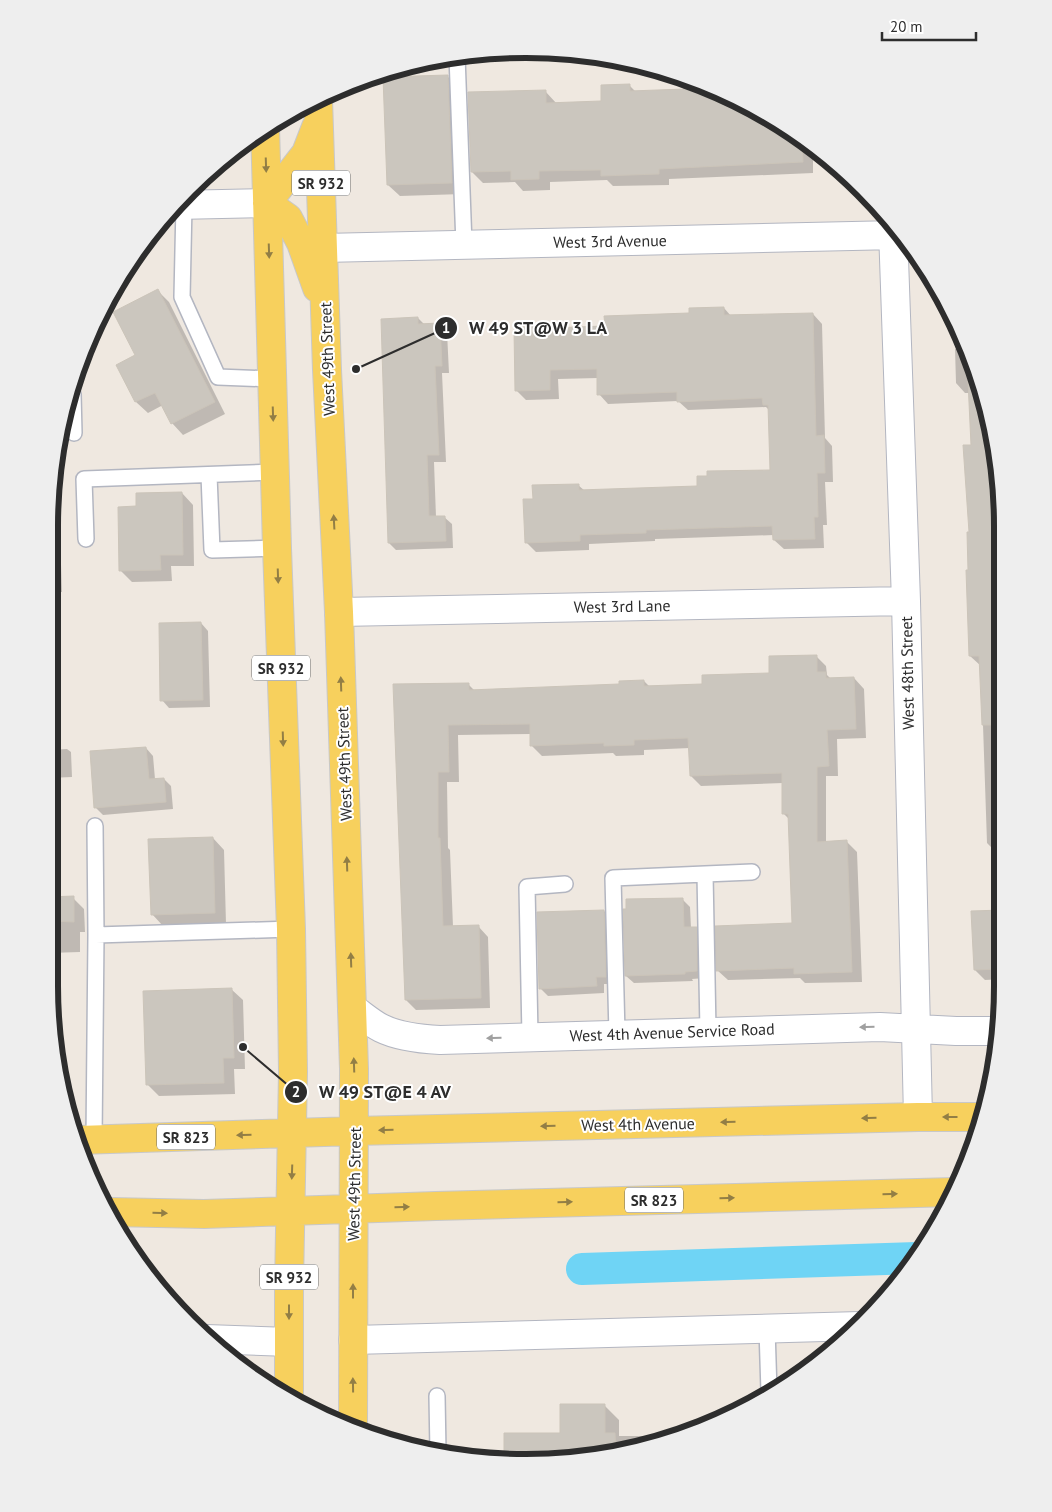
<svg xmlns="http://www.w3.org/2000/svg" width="1052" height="1512" font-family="'PT Sans',sans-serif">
  <rect width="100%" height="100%" fill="#efe8e0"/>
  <path fill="#0003" d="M448,77L459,88L463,194L400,196L388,185Z
    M682,77L709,85L791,129L823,155V158H813V173L669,179V185L613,186L607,180L550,182V190L523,191L515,182L483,183L472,172L545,91L557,104L602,103L629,85L636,92L683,90Z
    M158,291L169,302L225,414L183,435L172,423L163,405L148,413L136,402L118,365L137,356Z
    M724,308L731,316L813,314L822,324L825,438L832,446L833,482H825L827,525H823L824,548L784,549L774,540V535L655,539V541L589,544V550L536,552L526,542L534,500L578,485L585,491L698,487L772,471L770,411L766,407L688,410L678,401L608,404L599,394L598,378L558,379L559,399L526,400L516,390L549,326L552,329L606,328Z
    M418,318L425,325H440L447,332L449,373H442L446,462H434L436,517H444L452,524L453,548L396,550L389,543Z
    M963,340L994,433L1003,526V852L997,853L987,843L981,666L970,656L969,571L973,446L970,393H965L956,383L955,349H963Z
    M182,493L193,505L194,566H171L172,581L132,582L121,571L137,507Z
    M54,556L61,564L62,592L49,593V557Z
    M201,623L208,631L210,707L169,708L162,700Z
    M816,656L826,666L827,675L831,679L854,678L864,689L866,738L837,739L838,776H826V842H847L857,852L862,982L805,983L800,978L728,980L717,970L793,924L790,820L783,813V783L701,786L691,776L690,748L644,750V755L616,756L613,753L542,756L532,746L531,734L458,735L459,782H447L448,848L450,850L453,927L478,926L488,937L490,1008L416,1010L406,1000L395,686L468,684L475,691L621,686L644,681L650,687L703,685L771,674Z
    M146,748L153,756L155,779H164L171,786L173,809L103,815L95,807Z
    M67,749L71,752L72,777L49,778V750Z
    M213,838L224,850L226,924L163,926L152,914Z
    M49,844L54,849L56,898H73L84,909L85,932H80V952L49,953Z
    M682,899L690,907L691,928H696L704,936L705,978L692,979L693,981L634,983L626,976L627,910Z
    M604,911L612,918L613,984H604V993L548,996L540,988Z
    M1003,911V979L985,980L975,970L972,913Z
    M231,989L243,1000L245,1069H234L235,1094L159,1096L148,1085Z
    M604,1405L619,1420V1436H673L619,1454L506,1458L562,1434Z"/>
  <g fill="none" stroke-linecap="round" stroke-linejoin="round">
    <path stroke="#6fd4f5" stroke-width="32" d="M582,1269L917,1258"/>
  </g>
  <path fill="#cbc6be" stroke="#cbc4b9" d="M448,75L452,183L387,185L383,77Z
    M630,84V91L713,88L791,129L802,138L803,162L659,169V174L601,176V170L539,171V179L511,180V171L471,172L468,92L546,90V103L601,101V85Z
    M158,289L215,402L171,424L155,393L135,402L116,365L135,355L113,312Z
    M724,307V315L813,313L816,436L824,435L825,473H817L818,517H814L815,539L773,540L772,526L646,530V533L580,535V541L525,543L523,499H533L532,485L579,484V490L697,486V476H707V471L770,470L768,405H763L762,398L677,402V392L597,395V369L550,370V390L515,391L514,329H520L519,327L549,324V328L605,326L604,316L689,313V308Z
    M418,317V324L440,323L442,366H435L439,455H427L429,516H445L446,541L388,543L381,319Z
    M976,380L994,433L1003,526V725H982L979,656H969L966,570H968L967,532H969L963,445H971L968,381Z
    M182,492L183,555H160L161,570L119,571L118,507L136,506V493Z
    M201,622L203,700L160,701L159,623Z
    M817,655V672H826V678L854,677L856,729L827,730L829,766L817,767V842L847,840L852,972L794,974V968L716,971L715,926L792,923L788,814H782V773L690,776L688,738L634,740V745L604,746V743L530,746V724L448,725L449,772H438V838H440L443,926L479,925L481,998L405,1000L393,684L469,683V690L619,684V681L644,680V686L702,684V675L769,673V656Z
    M146,747L149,779L164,778L166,802L94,808L90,751Z
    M213,837L215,913L151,915L148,839Z
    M74,896V922L49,921V897Z
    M683,898L684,927H697V971L685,972V974L625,976L623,909H626V899Z
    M604,910L606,977H596L597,986L539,989L537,912Z
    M1003,910L1002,969L974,970L971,911Z
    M232,988L234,1058H223L224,1083L146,1085L143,991Z
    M560,1404H605V1433H615L616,1454L504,1458V1433H560Z"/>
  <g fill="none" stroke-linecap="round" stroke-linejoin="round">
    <g stroke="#b3b6c1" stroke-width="18">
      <path id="service" d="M457,56L464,245
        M184,205L182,297L218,377L272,379
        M73,394L74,433
        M209,475L212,550L277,548
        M86,539L84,479L275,472
        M95,826L96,935L291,929
        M708,1031L705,874L752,872
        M617,1034L613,878L705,874
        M530,1036L527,887L565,884
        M94,1140L96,935
        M767,1329L769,1392
        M437,1396L438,1452"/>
    </g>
    <g stroke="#b3b6c1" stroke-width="30">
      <path id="minor" d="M176,205L267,203
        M893,230L906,601L918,1117
        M323,248L897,235
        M339,612L906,601
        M352,1008C361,1014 371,1023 381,1028C399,1037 421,1039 440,1040L880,1027L956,1031H999
        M206,1339L289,1342
        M353,1340L860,1326"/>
    </g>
    <g stroke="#c8c8c8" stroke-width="30">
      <path id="primary" d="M318,99L327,370L339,612L354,1069L353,1430
        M265,127L277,548L291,929L293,1072L289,1285V1393
        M267,203L288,218L301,243L317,288
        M267,203L306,153L316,127
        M79,1140L355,1131L918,1117H983
        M111,1212L204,1214L436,1206L954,1192"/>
    </g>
    <use href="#service" stroke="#fff" stroke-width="15"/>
    <use href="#minor" stroke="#fff" stroke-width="28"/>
    <use href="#primary" stroke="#f7d05d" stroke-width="28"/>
  </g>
  <defs><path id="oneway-solid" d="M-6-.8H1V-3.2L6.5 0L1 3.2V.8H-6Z" transform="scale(1.25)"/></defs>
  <g fill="#927e45">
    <use href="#oneway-solid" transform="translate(266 165) rotate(88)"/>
    <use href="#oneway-solid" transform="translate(269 251) rotate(88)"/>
    <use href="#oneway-solid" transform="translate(273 414) rotate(88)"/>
    <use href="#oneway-solid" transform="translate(334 522) rotate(-93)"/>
    <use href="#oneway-solid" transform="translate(278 576) rotate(88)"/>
    <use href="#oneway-solid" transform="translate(341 684) rotate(-92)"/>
    <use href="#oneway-solid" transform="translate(283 739) rotate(88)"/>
    <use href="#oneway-solid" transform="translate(347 864) rotate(-92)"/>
    <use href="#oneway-solid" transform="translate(351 960) rotate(-92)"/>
    <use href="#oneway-solid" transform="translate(354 1065) rotate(-92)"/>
    <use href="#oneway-solid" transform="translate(950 1117) rotate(180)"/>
    <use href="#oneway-solid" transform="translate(869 1118) rotate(178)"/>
    <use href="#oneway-solid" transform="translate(728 1122) rotate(179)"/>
    <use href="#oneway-solid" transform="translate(548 1126) rotate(179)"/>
    <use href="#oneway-solid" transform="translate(386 1130) rotate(179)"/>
    <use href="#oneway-solid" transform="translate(244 1135) rotate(178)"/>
    <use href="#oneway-solid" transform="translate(292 1172) rotate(92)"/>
    <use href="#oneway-solid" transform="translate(890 1194) rotate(-2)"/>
    <use href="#oneway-solid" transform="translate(727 1198) rotate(-2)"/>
    <use href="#oneway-solid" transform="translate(565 1202) rotate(-2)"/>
    <use href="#oneway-solid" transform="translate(402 1207) rotate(-2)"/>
    <use href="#oneway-solid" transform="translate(160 1213) rotate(1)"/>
    <use href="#oneway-solid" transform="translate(353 1291) rotate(-90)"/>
    <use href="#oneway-solid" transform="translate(289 1312) rotate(90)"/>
    <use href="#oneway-solid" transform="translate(353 1385) rotate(-91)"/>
  </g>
  <g fill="#a0a0a0">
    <use href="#oneway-solid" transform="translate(867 1027) rotate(179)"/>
    <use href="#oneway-solid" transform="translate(494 1038) rotate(178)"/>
  </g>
  <g text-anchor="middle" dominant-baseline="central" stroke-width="4" stroke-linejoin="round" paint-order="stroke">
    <g fill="#fff" stroke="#6c6c6c" stroke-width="1">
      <rect x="292" y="170.5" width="58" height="25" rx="4"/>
      <rect x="252" y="655.5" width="58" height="25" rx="4"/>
      <rect x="157" y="1124.5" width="58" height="25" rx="4"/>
      <rect x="625" y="1187.5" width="58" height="25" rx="4"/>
      <rect x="260" y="1264.5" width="58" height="25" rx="4"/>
    </g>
    <g font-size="15" font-weight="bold" fill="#2d2d2d">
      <text x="321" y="183">SR 932</text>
      <text x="281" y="668">SR 932</text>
      <text x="186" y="1137">SR 823</text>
      <text x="654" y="1200">SR 823</text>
      <text x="289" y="1277">SR 932</text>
    </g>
    <g font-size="16" fill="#2d2d2d" stroke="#fff">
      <text transform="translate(610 241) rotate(-1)">West 3rd Avenue</text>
      <text transform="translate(327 359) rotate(-92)">West 49th Street</text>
      <text transform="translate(622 606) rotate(-1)">West 3rd Lane</text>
      <text transform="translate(907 673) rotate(-91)">West 48th Street</text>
      <text transform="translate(344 764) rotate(-92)">West 49th Street</text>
      <text transform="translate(672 1032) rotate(-2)">West 4th Avenue Service Road</text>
      <text transform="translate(638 1124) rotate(-1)">West 4th Avenue</text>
      <text transform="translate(354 1184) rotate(-89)">West 49th Street</text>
    </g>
  </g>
  <path d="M0 0H1052V1512H0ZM526 58H526A468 468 0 0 1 994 526V986A468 468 0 0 1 526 1454H526A468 468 0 0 1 58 986V526A468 468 0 0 1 526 58Z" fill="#eee" fill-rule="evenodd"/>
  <path fill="none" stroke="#2d2d2d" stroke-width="6" d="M526 58H526A468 468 0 0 1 994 526V986A468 468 0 0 1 526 1454H526A468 468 0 0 1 58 986V526A468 468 0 0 1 526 58Z"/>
  <path fill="none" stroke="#2d2d2d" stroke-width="2" d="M356 369L446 328M243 1047L296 1092"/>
  <g fill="#2d2d2d" stroke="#fff" stroke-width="2">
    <circle cx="356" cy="369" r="5"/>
    <circle cx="243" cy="1047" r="5"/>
    <circle cx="446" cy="328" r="12"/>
    <circle cx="296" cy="1092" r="12"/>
  </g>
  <g font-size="15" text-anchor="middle" font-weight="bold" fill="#fff">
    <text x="446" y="333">1</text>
    <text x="296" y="1097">2</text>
  </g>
  <g font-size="18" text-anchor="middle" font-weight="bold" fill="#2d2d2d" stroke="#fff" stroke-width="4" stroke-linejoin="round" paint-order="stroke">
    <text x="538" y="334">W 49 ST@W 3 LA</text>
    <text x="385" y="1098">W 49 ST@E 4 AV</text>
  </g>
  <path d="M882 32v8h94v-8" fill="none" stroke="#2d2d2d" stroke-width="2.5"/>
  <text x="890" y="32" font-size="15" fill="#2d2d2d" stroke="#ffffff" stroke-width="4" paint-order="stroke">20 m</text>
</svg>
